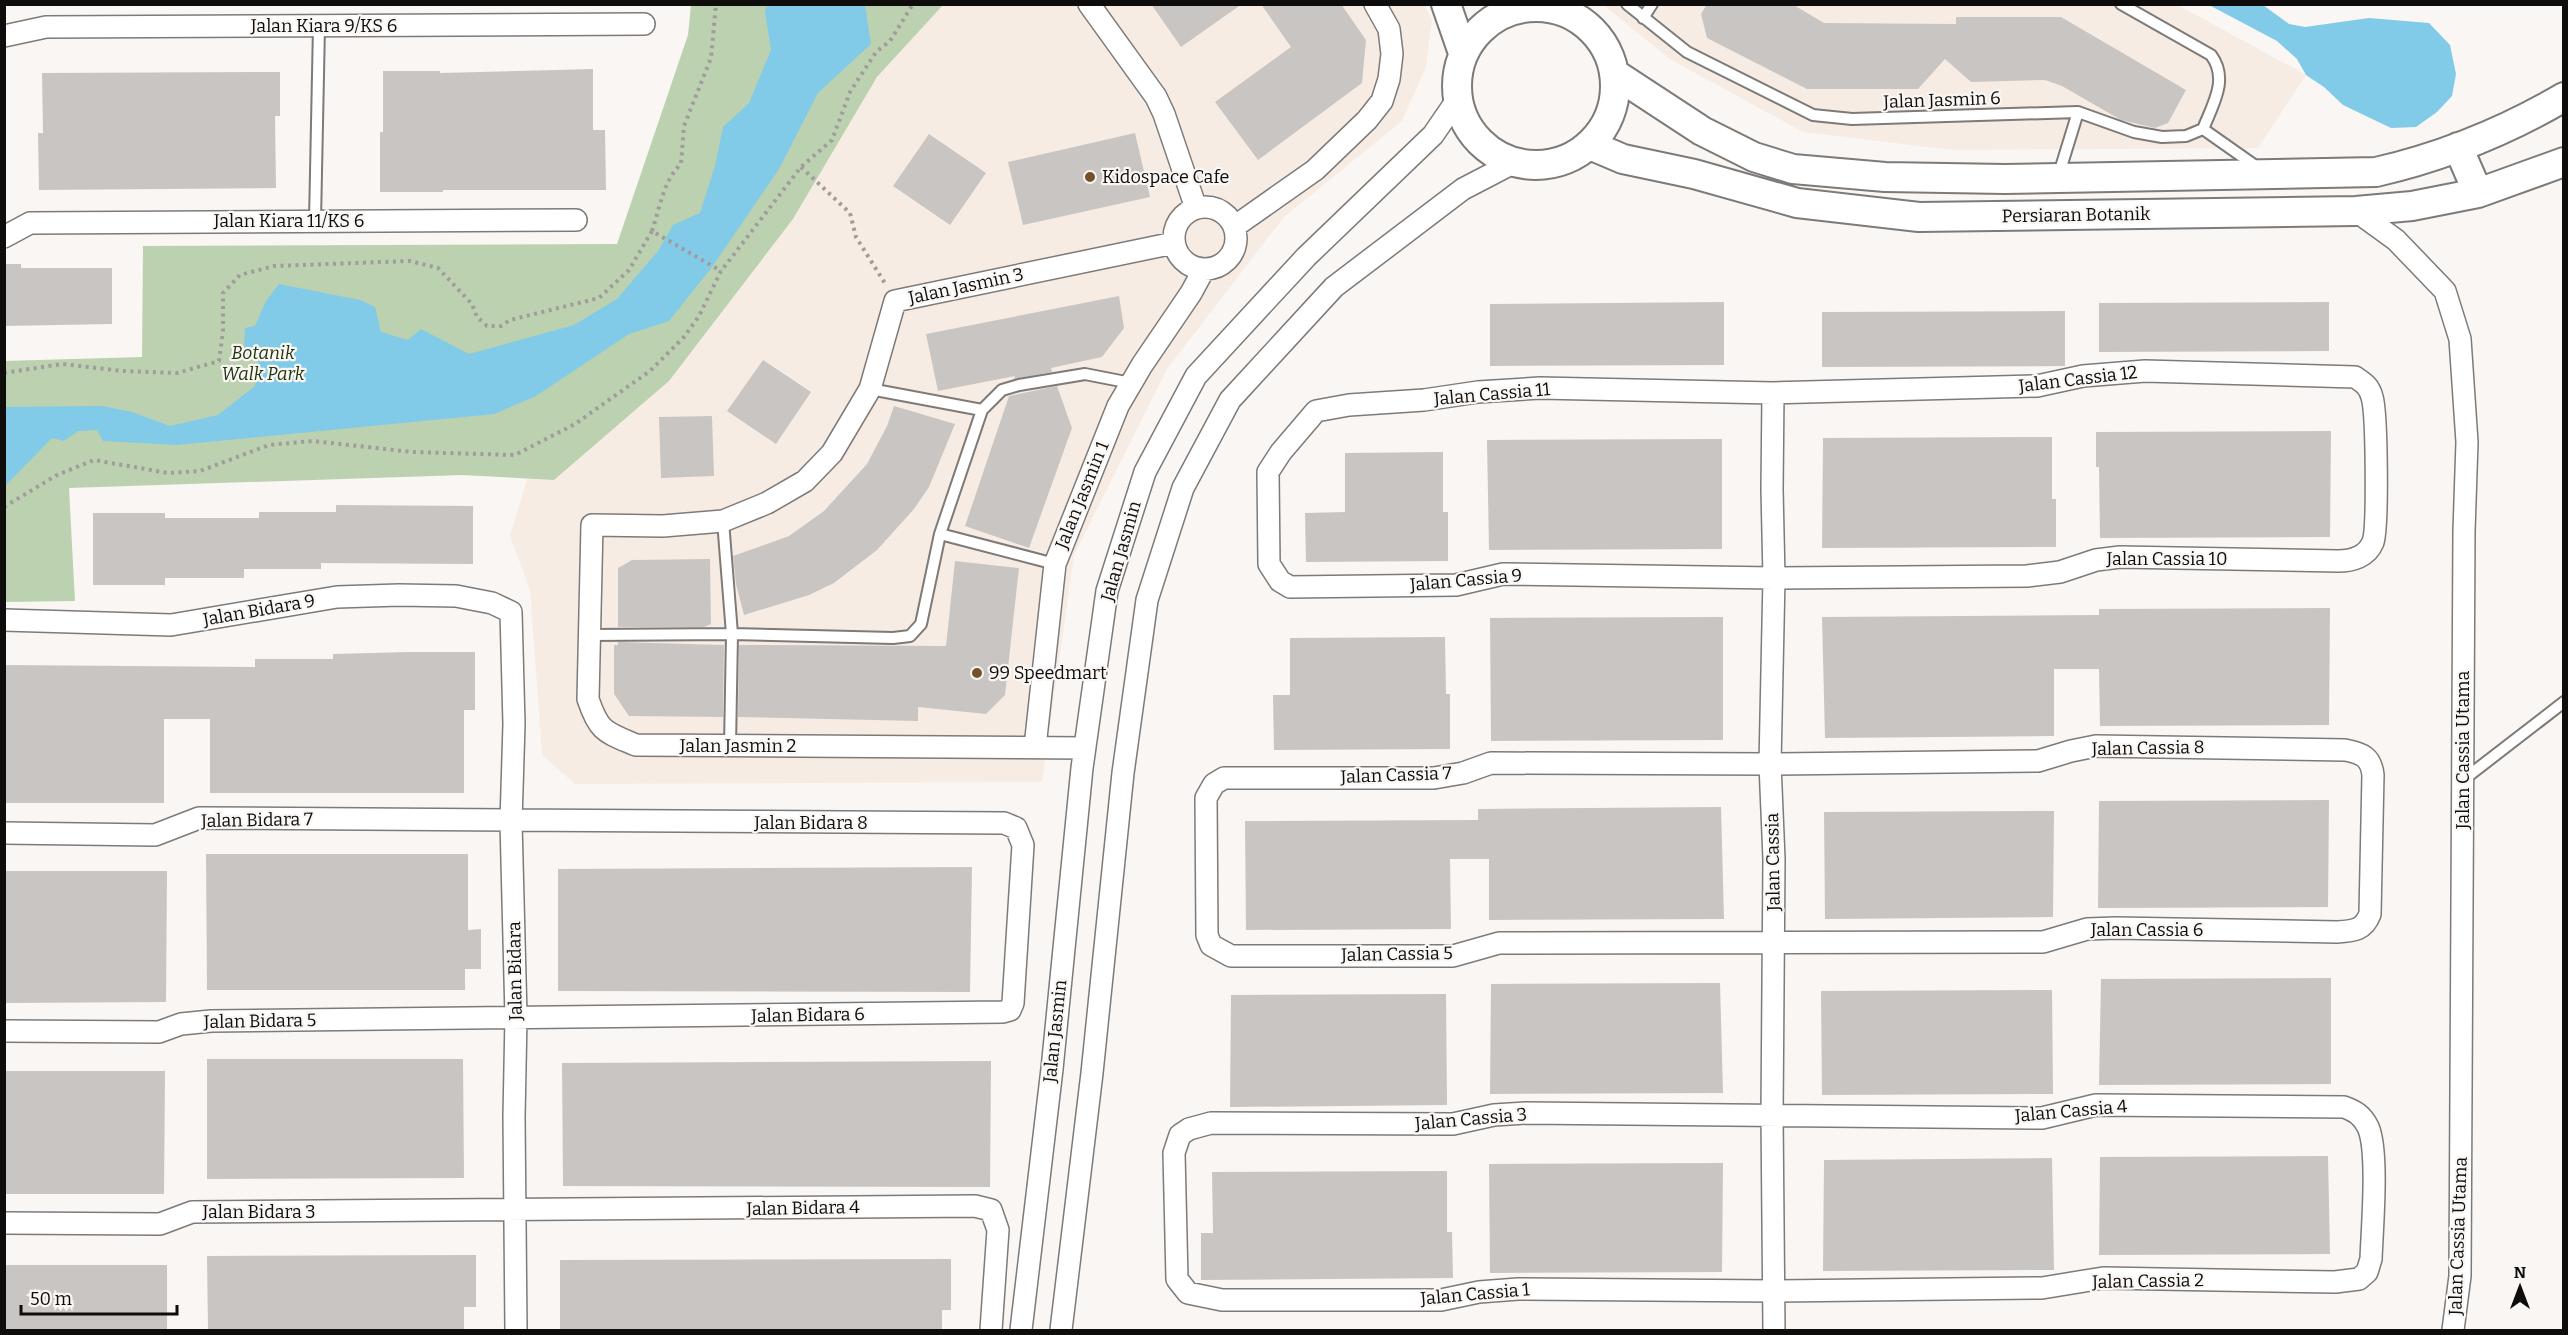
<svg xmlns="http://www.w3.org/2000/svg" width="2568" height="1335" font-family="Bitter,serif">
  <rect width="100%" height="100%" fill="#f9f6f4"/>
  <path fill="#f6ece4" d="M943,5H1424L1432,20L1426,67L1402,121L1284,217L1167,369L1074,555L1042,782L575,784L542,755L530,590L510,536L527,479L554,480L669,381L793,219L877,77Z
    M1603,5H2178L2306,75L2258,148L1953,150L1803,132L1670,59Z"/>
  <path fill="#bcd1af" d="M691,5H943L877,77L793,219L669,381L554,480L462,475L69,488L75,601L5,602L4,361L142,357L143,246L617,244L688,35Z"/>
  <path fill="#81cae8" d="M767,5H865L871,44L818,93L779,169L712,267L669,321L629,334L536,396L494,414L177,445L103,441L97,430L78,431L64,441L52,438L5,486V407L102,406L132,412L170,426L218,415L255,386L259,358L244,349L245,328L255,326L266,301L279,284L360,300L375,307L381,332L408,340L421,329L469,354L574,325L617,299L658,251L673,225L700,213L715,166L723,127L749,103L771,50L765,12Z
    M2209,5H2263L2289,24L2305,27L2369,18L2429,23L2450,45L2456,74L2452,96L2437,112L2416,127L2391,128L2343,105L2324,87L2306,75L2297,59L2277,41Z"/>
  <path fill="#c9c5c3" d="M1151,4H1242L1181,47Z
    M1261,4H1341L1366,40L1362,83L1258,160L1215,102L1291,47Z
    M1707,4H1792L1824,23L1956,24V17H2061L2186,90L2168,123L2155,128L2121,120L2062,86L2045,80L1971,82L1945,59L1918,89H1807L1707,38L1701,14Z
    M593,69V130H605L606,190H443V192H380V132H383V71H440V73Z
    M280,72V116H275L276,188L39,190L38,133H43L42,73Z
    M1135,133L1150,197L1023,225L1008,162Z
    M929,134L986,173L950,225L893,186Z
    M4,264H21V268H112V324L4,326Z
    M1119,296L1124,328L1102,357L1051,368L1052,372L1014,379L1015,376L938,391L926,334Z
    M1724,302V365L1490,366V304Z
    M2329,302V351L2099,352V303Z
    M2065,311V366L1822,367V312Z
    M763,360L811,392L776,444L727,411Z
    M1057,386L1072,428L1029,548L965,526L1009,396Z
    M894,406L955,424L929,487L914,509L877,550L834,583L809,595L744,615L736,584L733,556L789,536L824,511L867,464L887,426Z
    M712,416L714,476L661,478L659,417Z
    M2331,431L2330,537L2100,538L2099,467H2096V432Z
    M2052,437V499H2056V547L1822,548L1823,438Z
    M1722,439V549L1489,550L1487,440Z
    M1443,452V512H1448V561L1306,562L1305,513L1345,512V453Z
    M336,505L473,506V564L321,563V569H244V578H165V585H93V513H165V518H259V512H336Z
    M710,559L711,624L704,627H618V568L632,560Z
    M955,561L1019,568L1005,695L986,714L918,707V721L738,717L739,645L946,646Z
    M2330,608L2329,725L2100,726L2099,669H2054V736L1825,738L1822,617L2099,615V609Z
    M1723,617V740L1491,741L1490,618Z
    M1445,637L1446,694H1450V749L1274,750L1273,695H1290V638Z
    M618,642L724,645L723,717L629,716L614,694V645H618Z
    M410,652H475V710H464V793H210V719H164V803H4V665L255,667V659H333V654Z
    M2329,800L2328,907L2098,908L2099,801Z
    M1721,807L1724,919L1489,920V859H1450L1451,929L1246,930L1245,821L1478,820V809Z
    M2054,811L2053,917L1825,919L1824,812Z
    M206,854H468V930L481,929V969H465V990H207Z
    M972,867L970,992L558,991V869Z
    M4,871H167L166,1002L4,1003Z
    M2331,978V1084L2099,1085L2101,979Z
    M1720,983L1723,1093L1490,1094L1491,984Z
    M2052,990L2053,1094L1822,1095L1821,991Z
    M1446,994L1447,1105L1230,1107L1231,995Z
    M207,1059H463L464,1178L207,1179Z
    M991,1061L990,1187L563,1186L562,1063Z
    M4,1071H165L164,1194H4Z
    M2328,1156L2330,1254L2099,1255L2100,1157Z
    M2052,1158L2054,1270L1823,1271L1824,1160Z
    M1723,1163L1722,1272L1490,1273L1489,1164Z
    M1447,1171V1232H1452L1453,1278L1201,1280V1233H1213L1212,1172Z
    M476,1255V1307H464V1330H208L207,1256Z
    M951,1259V1310H942V1330H560V1260Z
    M4,1265H167V1330H4Z"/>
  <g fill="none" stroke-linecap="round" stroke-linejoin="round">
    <g stroke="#7d7a78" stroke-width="14">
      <path id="service" d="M1627,4L1687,52L1813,115L1852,119L2078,112L2134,132L2162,137L2186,136L2203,129C2213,104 2229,79 2211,55L2121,4
        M1643,18L1652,4
        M2203,129L2257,167
        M2058,177L2078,112
        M315,221L319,26
        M870,389L982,410
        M723,521L732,634L730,746
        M940,534L1055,564
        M590,635L732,634L893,638L910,636L921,624L940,534L982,410L1002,390L1019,385L1085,374L1131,383
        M2463,780L2564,702"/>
    </g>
    <g stroke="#7d7a78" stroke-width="24">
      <path id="minor" d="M1089,4L1156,97L1164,114L1196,208
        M4,36L46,27L644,24
        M1174 238a31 31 0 1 1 62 0a31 31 0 1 1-62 0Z
        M2356,211L2396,240L2445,291L2460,339L2467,442L2464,531L2460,1276L2453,1330
        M1234,227L1315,170L1367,120L1382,101L1389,79L1392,54L1389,29L1375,4
        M4,237L30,223L576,220
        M2145,371L2355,377C2364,383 2369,386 2372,397C2377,413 2378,528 2373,542C2367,557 2352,561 2338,561L2120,557L2096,560L2060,572L2027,576L1774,578L1503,574L1456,585L1290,587L1280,581L1269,564L1268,472L1281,452L1316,411L1349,405L1424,400L1478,392L1540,388L1773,393L2037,386L2083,376Z
        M1773,393L1772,489L1774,578L1770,764L1774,859L1772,1115L1774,1330
        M4,620L171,625L337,597L399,595L456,596L492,603L511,612L514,724L511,822L516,1017L514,1117L516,1330
        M2096,746L2345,750C2362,753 2371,757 2373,775L2370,914C2364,930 2354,931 2337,932L2116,928L2087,929L2043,942L1499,943L1453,956H1231L1211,945L1207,935L1206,798L1214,784L1224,778H1434L1463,773L1491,763L1770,764L2038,761L2071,751Z
        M1035,747L1055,564L1118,406L1142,365L1191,293L1204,269
        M1085,748L636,745C605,732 599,732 588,699L592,525L663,526L723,521L767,503L805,481L832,453L870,389L895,301L1174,243
        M4,833L155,835L199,818L1004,823L1016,828L1023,845L1013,1003L1010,1010L1003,1012L211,1021L181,1024L159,1032L4,1031
        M2096,1105L2344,1107C2355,1111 2362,1115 2368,1127C2379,1151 2372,1230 2371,1259L2367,1272L2359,1279L2335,1282L2103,1278L2042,1288L1774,1291L1518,1289L1479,1292L1441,1300H1222L1188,1293L1177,1279L1174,1153L1180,1135L1189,1129L1211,1123L1453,1124L1494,1115L1526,1113L2042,1118Z
        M4,1223L160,1224L192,1212L975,1206L991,1210L998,1230L991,1330
        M1021,1330L1052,1069L1082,768L1107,591L1145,472L1196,376L1306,257L1433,135L1457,100
        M1061,1330L1092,1073L1123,773L1147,600L1183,488L1230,400L1334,287L1463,189L1513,163"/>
    </g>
    <g stroke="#7d7a78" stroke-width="32">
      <path id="secondary" d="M1446,4L1463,53
        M1457 86a79 79 0 1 1 158 0a79 79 0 1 1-158 0Z
        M1615,74L1702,131L1754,157L1793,169L1885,177L2005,179L2376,172C2441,157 2506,131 2564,97
        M1590,145L1623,159L1694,174L1797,203L1919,217L2356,211L2412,206L2478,193L2564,162
        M2458,147L2478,193"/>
    </g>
    <path stroke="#9f9c9b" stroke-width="4" stroke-dasharray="3 4.5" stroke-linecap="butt" d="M801,167L850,213L856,237L886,285
      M652,231C660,208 663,181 681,164L684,126L711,58L716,4
      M4,373L62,364L123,371L177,373L219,361L223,331V293L240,275L274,266L410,261L438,268L472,304L477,317L487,326H501L510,320L599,298L629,270L652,231L721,271
      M4,507L57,475L94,460L168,473L200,471L269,445L313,441L412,452L515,455L575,424L650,371L684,337L699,316L721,271L735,253L801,167L832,140L850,92L876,52L890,41L913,4"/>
    <use href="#service" stroke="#fff" stroke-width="10"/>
    <use href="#minor" stroke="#fff" stroke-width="21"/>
    <use href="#secondary" stroke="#fff" stroke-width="28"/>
  </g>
  <g fill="#735229" stroke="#f9f6f4" stroke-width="2">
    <circle cx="1090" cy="177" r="6"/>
    <circle cx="977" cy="673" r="6"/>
  </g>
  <g text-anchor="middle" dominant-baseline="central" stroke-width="4.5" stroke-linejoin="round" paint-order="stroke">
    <g font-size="18" fill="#0e0d0c" stroke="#f9f6f4">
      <text x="324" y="26">Jalan Kiara 9/KS 6</text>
      <text transform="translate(1942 100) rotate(-2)">Jalan Jasmin 6</text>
      <text transform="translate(2076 215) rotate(-1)">Persiaran Botanik</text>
      <text x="289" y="221">Jalan Kiara 11/KS 6</text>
      <text transform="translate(966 286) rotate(-12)">Jalan Jasmin 3</text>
      <text transform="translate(2078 379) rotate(-7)">Jalan Cassia 12</text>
      <text transform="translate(1492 394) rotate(-5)">Jalan Cassia 11</text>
      <text transform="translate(1082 495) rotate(-68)">Jalan Jasmin 1</text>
      <text transform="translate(1121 551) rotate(-74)">Jalan Jasmin</text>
      <text x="2167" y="559">Jalan Cassia 10</text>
      <text transform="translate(1466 580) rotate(-5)">Jalan Cassia 9</text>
      <text transform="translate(259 610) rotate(-10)">Jalan Bidara 9</text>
      <text x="738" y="746">Jalan Jasmin 2</text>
      <text transform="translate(2148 748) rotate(-1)">Jalan Cassia 8</text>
      <text transform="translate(2463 750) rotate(-90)">Jalan Cassia Utama</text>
      <text transform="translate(1396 775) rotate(-2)">Jalan Cassia 7</text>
      <text transform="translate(257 820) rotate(-1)">Jalan Bidara 7</text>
      <text x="811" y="823">Jalan Bidara 8</text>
      <text transform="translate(1773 862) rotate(-91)">Jalan Cassia</text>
      <text x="2147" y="930">Jalan Cassia 6</text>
      <text transform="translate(1397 954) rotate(-1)">Jalan Cassia 5</text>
      <text transform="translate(515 971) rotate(-91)">Jalan Bidara</text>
      <text transform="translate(808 1015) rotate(-1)">Jalan Bidara 6</text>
      <text transform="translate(260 1021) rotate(-1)">Jalan Bidara 5</text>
      <text transform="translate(1055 1031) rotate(-84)">Jalan Jasmin</text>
      <text transform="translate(2071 1111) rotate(-5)">Jalan Cassia 4</text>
      <text transform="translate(1471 1119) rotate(-5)">Jalan Cassia 3</text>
      <text transform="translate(803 1208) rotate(-1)">Jalan Bidara 4</text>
      <text x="259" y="1212">Jalan Bidara 3</text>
      <text transform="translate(2458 1236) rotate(-88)">Jalan Cassia Utama</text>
      <text transform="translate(2148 1281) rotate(-1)">Jalan Cassia 2</text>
      <text transform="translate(1475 1294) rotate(-5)">Jalan Cassia 1</text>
    </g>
    <g font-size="18" fill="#0e0d0c" stroke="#f9f6f4" text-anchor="start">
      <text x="1102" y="177">Kidospace Cafe</text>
      <text x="989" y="673">99 Speedmart</text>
    </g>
    <g font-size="18" font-style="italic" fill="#20360e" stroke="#f9f6f4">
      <text x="263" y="353">Botanik<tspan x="263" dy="21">Walk Park</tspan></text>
    </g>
  </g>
  <rect width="2568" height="1335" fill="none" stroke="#0e0d0c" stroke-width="12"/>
  <g transform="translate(2520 1287)" stroke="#f9f6f4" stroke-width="4.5" paint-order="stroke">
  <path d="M0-4.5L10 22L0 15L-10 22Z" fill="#0e0d0c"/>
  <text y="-9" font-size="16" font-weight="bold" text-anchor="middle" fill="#0e0d0c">N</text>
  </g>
  <path d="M21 1305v9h156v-9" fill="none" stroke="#0e0d0c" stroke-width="3"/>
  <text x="30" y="1305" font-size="18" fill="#0e0d0c" stroke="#f9f6f4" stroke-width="4.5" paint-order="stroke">50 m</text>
</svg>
